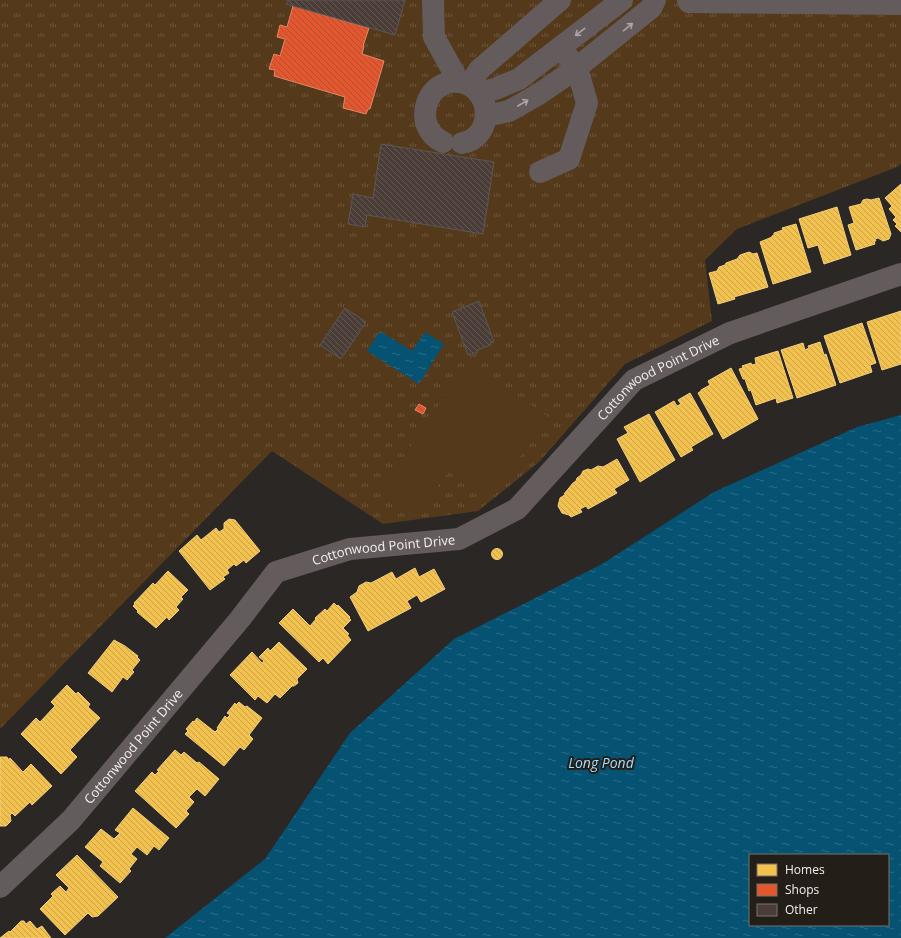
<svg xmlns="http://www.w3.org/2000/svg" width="901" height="938" font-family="'Open Sans',sans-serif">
  <defs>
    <pattern id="grass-tufts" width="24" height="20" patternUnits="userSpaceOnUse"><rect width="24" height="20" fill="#55391b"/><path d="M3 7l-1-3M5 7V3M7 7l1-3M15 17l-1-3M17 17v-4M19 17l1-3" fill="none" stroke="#6e563c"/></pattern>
    <pattern id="water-ripples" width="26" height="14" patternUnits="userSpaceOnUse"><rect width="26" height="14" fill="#055272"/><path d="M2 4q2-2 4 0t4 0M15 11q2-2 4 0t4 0" fill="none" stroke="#2a6b86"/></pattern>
    <pattern id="homes-back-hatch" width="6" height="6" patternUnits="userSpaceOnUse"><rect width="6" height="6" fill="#f2c14e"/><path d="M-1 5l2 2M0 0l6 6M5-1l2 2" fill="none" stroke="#c8a34c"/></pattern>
    <pattern id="shops-back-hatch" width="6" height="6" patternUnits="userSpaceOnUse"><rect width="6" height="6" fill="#e4572e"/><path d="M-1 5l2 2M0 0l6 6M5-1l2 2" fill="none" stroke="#ae5236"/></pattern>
    <pattern id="building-back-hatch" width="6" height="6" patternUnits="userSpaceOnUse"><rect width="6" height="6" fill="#4a3d37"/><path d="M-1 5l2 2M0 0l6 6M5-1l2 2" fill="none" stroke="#655954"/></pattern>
  </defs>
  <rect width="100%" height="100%" fill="#2a2725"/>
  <path fill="url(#grass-tufts)" d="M0,0H901V164L897,167L737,229L705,260L712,321L625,364L539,462L478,511L383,524L272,451L0,729Z"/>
  <path fill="#55391b" d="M468,364L547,416L495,495L453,466L417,513L382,487Z"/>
  <path fill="url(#water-ripples)" fill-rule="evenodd" d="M380,331L412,351L425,332L444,344L419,384L367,351Z
    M901,415V938H165L265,859L350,733L454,639L602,564L714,492L857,427ZM750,855H888V925H750Z"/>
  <path fill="url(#homes-back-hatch)" stroke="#f2cf7d" d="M901,184V232L895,226L897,224L893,220L896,217L889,209L892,206L885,198Z
    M879,198L891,234L889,239L883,241L878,238L875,239L876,241H874L875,244L856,250L848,225L854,223L849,207L861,204L863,200L867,199L871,200Z
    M837,207L851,255L824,264L818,245L808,248L799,219Z
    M796,224L811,272L773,284L760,242L772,237V236L774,235V233L783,230L782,228Z
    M749,252L753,254L757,253L768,287L734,297L735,299L718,304L709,273L717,271L719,267L725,265L726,263L737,259L740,255Z
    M901,311V364L882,370L867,322Z
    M862,323L876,363L870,365L872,372L840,383L824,336Z
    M820,342L824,355L826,354L836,385L797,398L781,350L803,343L805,350L809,348L808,346Z
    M778,351L793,398L777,403L776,398L756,405L751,390L749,391L745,379H743L739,369L743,368L742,366L751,363L752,365L756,364L755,358Z
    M731,368L758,419L723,439L698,393L701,391V390L710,385L708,381Z
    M690,393L713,434L691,447L693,450L681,457L655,412L674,401L677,406L681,404L678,400Z
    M649,414L675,460L640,482L617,439L628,433L624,427Z
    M617,459L629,480L614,489L617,493L588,509L586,506L580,509L582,512L571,517L569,515L562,513L558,506L560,498L566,494H564L573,483L576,481L577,478L581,475L583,471L588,469L591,470L598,466L603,467Z
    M229,519L235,520L260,551L246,563L244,560L236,566L234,564L227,570L229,573L223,577L225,579L210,590L179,551L197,535L201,540L216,528L219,532L224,529V523Z
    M491.5 554a5.5 5.5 0 1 1 11 0a5.5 5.5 0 1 1-11 0Z
    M415,568L419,577L434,569L445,589L421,602L417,595L407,601L411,608L368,631L350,597L357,592L359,586L366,582L371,583L392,572L396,579Z
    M168,571L188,590L181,597L183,599L176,607L179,610L169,620L167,617L156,628L137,612L138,611L133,606L135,604L134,603L153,583L155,585Z
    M334,603L337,606L338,605L350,617L349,618L351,620L343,628L349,634L347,635L351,640L328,664L323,658L319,662L279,623L293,609L310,626L316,619L315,618L325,609L327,611Z
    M114,640L125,646L138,656L137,657L140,660L132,670L134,672L127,680L123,677L112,692L88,673Z
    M279,642L307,669L297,679L298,683L294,686H292L280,698L275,694L267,703L258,696L255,700L230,675L252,652L262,663L264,661L259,657L268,648L270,651Z
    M67,685L76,694L78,692L90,704L88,707L100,718L70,750L77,757L61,774L21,734L36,718L40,722L55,706L51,702Z
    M239,702L245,707L247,706L262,718L249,735L253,739L244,750L240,747L224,766L185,734L188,731L186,729L193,721L194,722L197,718L215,732L218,729L217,728L225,716L227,718L230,715L227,713L235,703L236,705Z
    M175,750L181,755L184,752L197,763L199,762L219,779L205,796L197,789L189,797L194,802L186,811L189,814L176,828L135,791L152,772L155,775L159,771L157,770Z
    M0,757H7L9,760L10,758L23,772L31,764L52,786L32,805L30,802L15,816L12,813L10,815L11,821L6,826H0Z
    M133,808L169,838L159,850L154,846L147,855L137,847L131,854L137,859L129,869L131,871L120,883L100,866L103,862L85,847L101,829L114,839L120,833L115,830Z
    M77,855L118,897L98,916L92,917L88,913L65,935L40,909L53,896L51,894L60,886L66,892L69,888L56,875Z
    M21,921H24L26,924L30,921L37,929L42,926L51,938H0L9,931L10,932Z"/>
  <path fill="url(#shops-back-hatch)" stroke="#e88567" d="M293,6L369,28L363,46H364L362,54L384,61L370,109H368L366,114L343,108L345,97L274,76L275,70L269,69L274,54L280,56L285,39L277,37L280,25L287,27Z
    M419,404L426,408L423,414L415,410Z"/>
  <path fill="url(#building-back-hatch)" stroke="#5a5755" d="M288,0H405L395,35L286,4Z
    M381,144L494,162L483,234L367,215L365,227L348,224L353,194L373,198Z
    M479,301L494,342L490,343L491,345L477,350L478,352L468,355L452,312Z
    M345,308L366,322L341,359L320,345Z"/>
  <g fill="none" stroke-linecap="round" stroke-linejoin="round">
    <g stroke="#645b5c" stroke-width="22">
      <path d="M433,0L434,37L459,82"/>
      <path d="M688,0L689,2L901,4"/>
      <path d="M469,85L479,70L560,0"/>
      <path d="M479,93L495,89L519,79L622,0"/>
      <path d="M486,116L509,111L539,94L574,70L651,8L655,0"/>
      <path d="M443,142C411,128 425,77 460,82C493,88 495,137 462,143"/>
      <path d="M540,172L569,159L587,103L577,68L568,57"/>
      <path id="s1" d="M0,887L71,820L240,619L276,572L350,549L459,539L517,509L634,380L730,333L901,274"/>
    </g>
  </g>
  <defs><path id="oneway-shaft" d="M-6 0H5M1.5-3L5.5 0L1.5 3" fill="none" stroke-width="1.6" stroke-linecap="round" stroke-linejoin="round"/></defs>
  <g stroke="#aca5a4">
    <use href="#oneway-shaft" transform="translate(628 27) rotate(-39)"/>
    <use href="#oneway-shaft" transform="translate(580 32) rotate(142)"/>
    <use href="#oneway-shaft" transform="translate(523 103) rotate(-30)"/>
  </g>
  <g text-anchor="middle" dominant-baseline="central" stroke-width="4" stroke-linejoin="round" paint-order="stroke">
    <g font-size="13" fill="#f3efeb" stroke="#231e18">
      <text stroke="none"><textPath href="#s1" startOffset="867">Cottonwood Point Drive</textPath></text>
      <text stroke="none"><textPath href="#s1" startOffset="530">Cottonwood Point Drive</textPath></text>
      <text stroke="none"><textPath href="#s1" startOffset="194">Cottonwood Point Drive</textPath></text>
    </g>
    <g font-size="14" font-style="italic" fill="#a7ddff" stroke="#231e18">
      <text x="601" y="762">Long Pond</text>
    </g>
  </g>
  <rect x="749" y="854" width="140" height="72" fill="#231e18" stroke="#76726c"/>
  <rect x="757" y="864" width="20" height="12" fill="#f2c14e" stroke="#76726c"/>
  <text x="785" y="874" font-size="12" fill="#f3efeb">Homes</text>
  <rect x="757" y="884" width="20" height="12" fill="#e4572e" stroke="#76726c"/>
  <text x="785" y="894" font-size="12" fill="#f3efeb">Shops</text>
  <rect x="757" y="904" width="20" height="12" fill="#4a3d37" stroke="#76726c"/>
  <text x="785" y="914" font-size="12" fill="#f3efeb">Other</text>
</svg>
